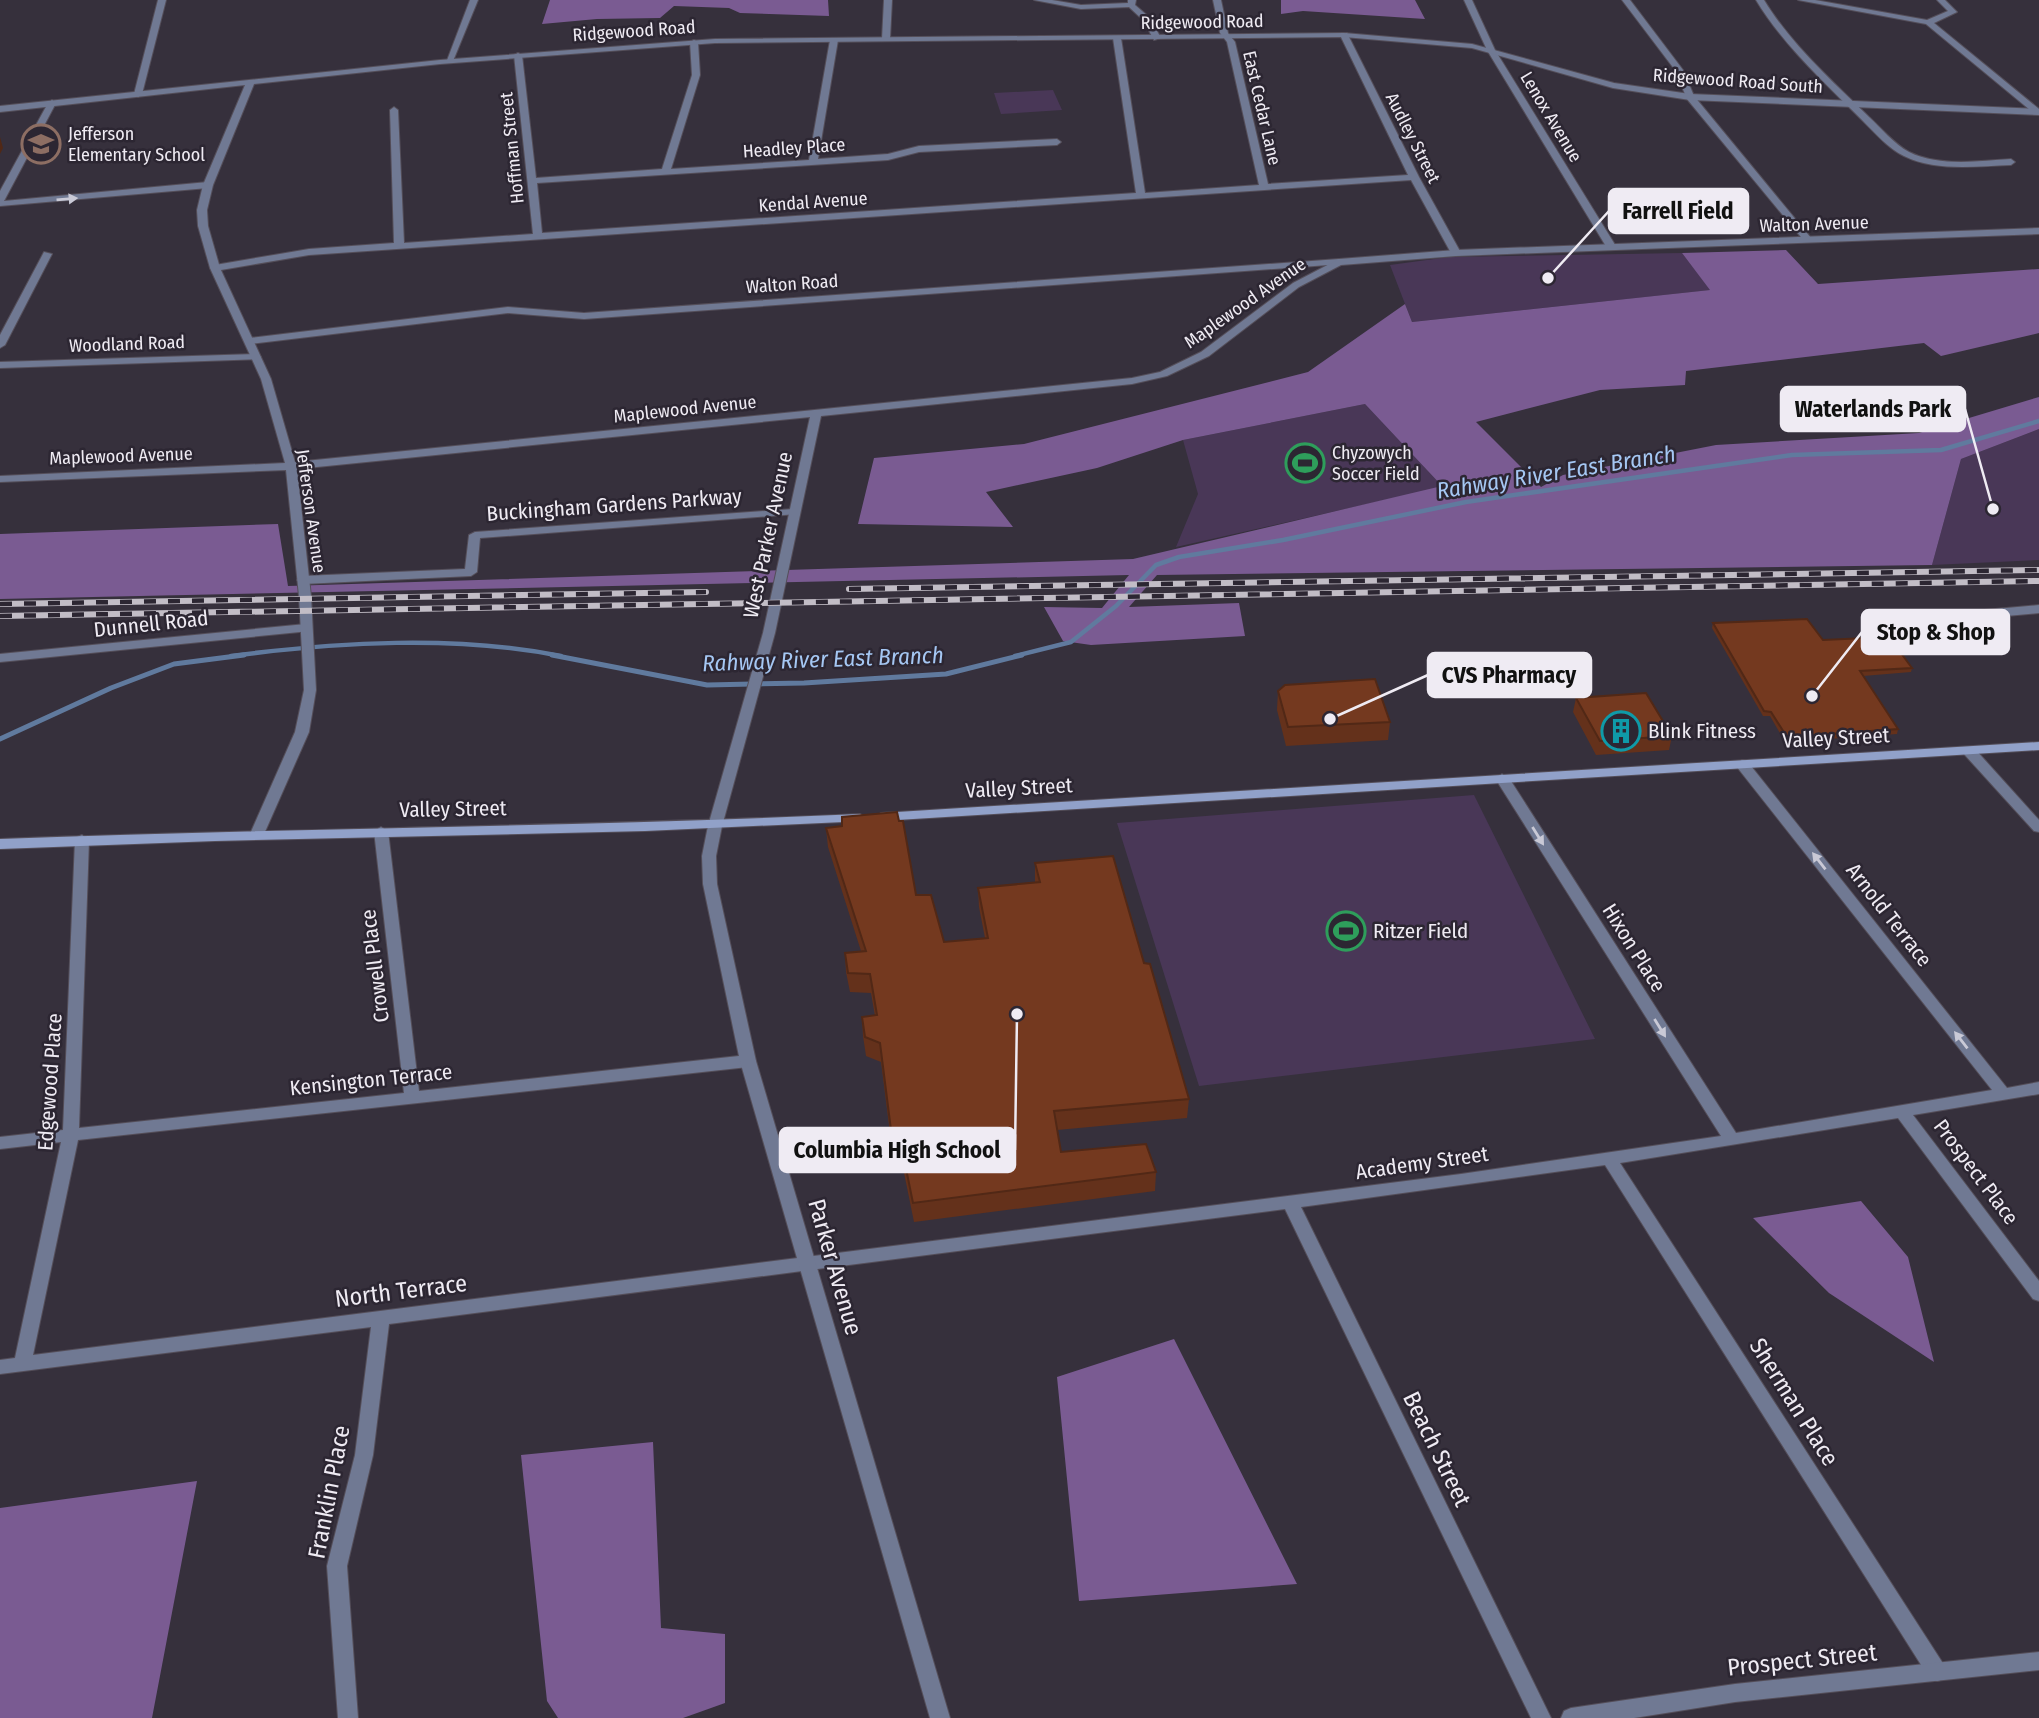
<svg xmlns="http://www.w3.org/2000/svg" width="2039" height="1718" font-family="'Fira Sans Condensed',sans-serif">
  <rect width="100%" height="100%" fill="#36303c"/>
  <path fill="#493757" d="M1053,90L1062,110L1001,114L994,93Z
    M1682,253L1711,290L1412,322L1390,265L1449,257Z
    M1365,404L1443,487L1176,547L1198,494L1183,440Z
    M2039,429V560L1932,565L1961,459Z
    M1474,795L1595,1039L1199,1086L1117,823Z"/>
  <path fill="#7a5b92" d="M550,0H828L829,16L740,13L729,8L674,6L660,18L597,19L542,24Z
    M1281,0H1415L1425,19L1303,11L1281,14Z
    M1786,250L1818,284L2039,269V333L1941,356L1924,343L1686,371L1685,385L1600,390L1476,422L1541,487L1563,475L1716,445L1919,433L2039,397V429L1961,459L1932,565L1157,575L1129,607L1239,603L1245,636L1091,645L1063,641L1044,607L1102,608L1129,575L0,599V534L278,524L288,586L1133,559L1442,486L1365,404L1183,440L1097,468L986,492L1013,527L858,524L874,458L1024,444L1308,372L1405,304L1412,322L1710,290L1682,253Z
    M1861,1201L1908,1257L1934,1362L1829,1293L1753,1218Z
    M1174,1339L1297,1584L1079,1601L1057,1377Z
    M653,1442L661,1628L725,1634V1703L683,1718H558L547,1701L521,1455Z
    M197,1481L152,1718H0V1508Z"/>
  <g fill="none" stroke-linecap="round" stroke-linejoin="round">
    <path stroke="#607a9e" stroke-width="4.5" d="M231,656C338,642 455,635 561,656
      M1015,656L1071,642L1116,606L1156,565L1179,557L1283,540L1466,502L1792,455L1941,450L2039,421"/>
    <path stroke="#607a9e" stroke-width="5" d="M552,655L707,685L804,683L946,674L1022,655
      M0,739L111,688L174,664L244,655"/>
    <g stroke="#544e59" stroke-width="2">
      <path id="minor" d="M158,0H166L142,94L138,97L134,94Z
        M470,0H478L453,61L446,63Z
        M884,0H892L890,39L886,41L882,39Z
        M1034,0H1052L1081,5L1128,3V0H1136L1135,5L1149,17L1161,38L1154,40L1143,20L1129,7L1081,9Z
        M1213,0H1221L1228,33L1235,42L1268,184L1408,175L1340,35L1347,33L1419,177L1461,253L1459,255L1451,253L1411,180L309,255L215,271L210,268L215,265L309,249L394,243L390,110L394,107L398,110L404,243L533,234L514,55L518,53L522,55L536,178L662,169L692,75L690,42L694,40L698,42L700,75L671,169L809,160L830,40L834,38L838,40L818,159L888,154L919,146L1057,139L1061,142L1057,145L919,152L888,160L537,183L542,233L1136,193L1113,38L1117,36L1121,38L1145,193L1259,185L1227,42L1220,33Z
        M1464,0H1472L1495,50L1617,248L1615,250L1607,248L1487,50Z
        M1622,0H1630L1683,70L1694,96L1811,238V242H1805L1687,99L1675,70Z
        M1756,0H1764C1790,43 1832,81 1869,117C1881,128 1894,144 1909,152C1939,167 1979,161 2011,159L2015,162L2011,165C1977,166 1936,172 1904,156C1889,149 1875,133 1863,121C1826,84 1783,45 1756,0Z
        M1798,0H1815L1927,20L1948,11L1937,0H1945L1957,12L1934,23L2039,109V114H2035L1926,24Z
        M52,100L56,103L4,201L208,182L213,185L208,188L0,206V191L48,103Z
        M44,252L52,254L5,345L0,348V335Z
        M1339,259L1344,262L1342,264L584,319L508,313L249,344L244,341L249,338L508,307L584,313Z
        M256,354L261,357L260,359L0,368V362Z
        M793,509L799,512L797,514L480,538L477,572L471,576L303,584L297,580L303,576L465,569L469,535L475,532Z
        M2039,605V613L1973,619L1967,615L1973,611Z
        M306,624L310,625L312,628L310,631L0,662V654Z
        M1969,747L1974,748L2039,820V832L2034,831L1964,754L1962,751L1964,748Z
        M1742,760L1747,761L2007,1088L2039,1082V1094L1913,1115L2039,1281V1301L2033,1299L1898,1118L1620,1163L1944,1665L1947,1672L1944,1679L1937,1681L1930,1679L1605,1165L1301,1207L1551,1718H1531L1285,1209L389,1324L373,1455L347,1566L358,1718H338L327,1566L355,1455L371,1327L0,1374V1360L15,1358L61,1142L0,1149V1137L63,1130L75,840L77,837L82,835L89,840L79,1128L404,1093L374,831L381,827L388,831L419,1091L748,1055L753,1057L756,1061L753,1065L748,1067L78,1140L33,1355L1461,1174L1721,1136L1495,778L1502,774L1509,778L1736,1133L1992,1090L1737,767L1735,764Z"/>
    </g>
    <g stroke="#544e59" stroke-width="2">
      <path id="tertiary" d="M1344,33L1472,44L1614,83L1690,94L2039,109V115L1690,100L1613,88L1472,48L1344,37L715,43L440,64L254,84L213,185L207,210L208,226L220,268L271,379L295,462L1132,378L1160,372L1201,352L1293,283L1339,259L1456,250L2039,228V234L1456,256L1341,265L1299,287L1209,356L1167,376L1132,384L821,416L775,633L722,826L716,856L717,884L756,1061L950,1718H930L740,1061L703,884L702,856L708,826L763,633L810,417L297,469L311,596L316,690L309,732L264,834L257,838L252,837L250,834L295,732L304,690L299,596L286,470L0,482V476L285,463L261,379L210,268L198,226L197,210L203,185L245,85L0,112V106L440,60L715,39Z
        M2039,1652V1670L1735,1702L1634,1718H1561L1564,1711L1571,1708L1735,1684Z"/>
    </g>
    <g stroke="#544e59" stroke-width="2">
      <path id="secondary" d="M2039,742V750L881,821L874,817L881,813Z
        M860,814L867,818L865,821L645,831L215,841L0,849V839C287,828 573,827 860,814Z"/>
    </g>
    <use href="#minor" fill="#707993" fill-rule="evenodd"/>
    <use href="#tertiary" fill="#707993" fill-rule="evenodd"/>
    <use href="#secondary" fill="#91a1c9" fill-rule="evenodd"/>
    <g stroke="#c2bdc6" stroke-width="6">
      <path id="rail" d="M849,589L2039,570
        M0,604L706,592
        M0,616L2039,581"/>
    </g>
    <use href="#rail" stroke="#2c2632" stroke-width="4.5" stroke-dasharray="12" stroke-linecap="butt"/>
  </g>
  <path fill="#64311b" d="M1713,623L1823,640L1912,668L1911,672L1863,676L1898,729L1897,734L1785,742L1770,716H1763L1712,628Z
    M1278,691L1390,722L1388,740L1286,746L1277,710Z
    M1576,698L1672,736L1669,750L1596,755L1573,712Z
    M826,828L916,895L944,942L985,938L979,907L978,888L1035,882V863L1144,963L1189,1099L1187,1118L1057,1130L1061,1152L1156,1172L1155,1191L914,1222L899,1148L892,1149L881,1062L866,1056L863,1036L862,1017L875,1016L871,993L850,992L846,972L845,953L861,951L828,847Z"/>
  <path fill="#512816" d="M0,137L3,148L0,154Z"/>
  <path fill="#74391f" stroke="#512816" stroke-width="2" d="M1807,619L1823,640L1889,637L1912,668L1860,671L1898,729L1787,737L1771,712L1764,711L1713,623Z
    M1375,679L1390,722L1288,727L1278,691L1285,685Z
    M1646,693L1672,736L1600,741L1576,698Z
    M897,812L899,821H903L916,895H931L944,942L988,938L978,888L1040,882L1035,863L1113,856L1144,963L1150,964L1189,1099L1054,1111L1061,1152L1146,1144L1156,1172L913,1203L898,1129L891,1130L880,1043L865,1037L862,1017L877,1015L870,974L848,973L845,953L866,951L826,828L842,826V817Z"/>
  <defs><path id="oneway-solid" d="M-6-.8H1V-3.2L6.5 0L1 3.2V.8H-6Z" transform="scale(1.75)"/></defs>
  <g fill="#c9c9d6">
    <use href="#oneway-solid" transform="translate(67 199) rotate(-5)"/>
    <use href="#oneway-solid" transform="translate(1538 836) rotate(58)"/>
    <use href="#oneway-solid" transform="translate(1819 861) rotate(-128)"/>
    <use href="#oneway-solid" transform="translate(1660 1028) rotate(58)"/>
    <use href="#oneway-solid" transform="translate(1961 1040) rotate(-128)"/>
  </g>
  <defs>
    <g id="school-ring" transform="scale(2.0125)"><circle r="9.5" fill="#2c2632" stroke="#8d6e63" stroke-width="1.5"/><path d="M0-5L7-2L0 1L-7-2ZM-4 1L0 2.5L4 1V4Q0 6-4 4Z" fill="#8d6e63"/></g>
    <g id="stadium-ring" transform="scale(2.0125)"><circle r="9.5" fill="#2c2632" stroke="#2e9e5b" stroke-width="1.5"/><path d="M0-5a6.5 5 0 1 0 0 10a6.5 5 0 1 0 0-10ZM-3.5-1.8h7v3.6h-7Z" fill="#2e9e5b"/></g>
    <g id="building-ring" transform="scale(2.0125)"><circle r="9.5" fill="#2c2632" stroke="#0f9aa8" stroke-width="1.5"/><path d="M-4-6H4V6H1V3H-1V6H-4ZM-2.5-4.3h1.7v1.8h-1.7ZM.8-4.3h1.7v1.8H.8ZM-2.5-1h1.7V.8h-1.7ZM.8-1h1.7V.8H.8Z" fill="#0f9aa8"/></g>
  </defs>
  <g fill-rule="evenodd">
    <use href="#school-ring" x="41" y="144"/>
    <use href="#stadium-ring" x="1305" y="463"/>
    <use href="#building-ring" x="1621" y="731"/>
    <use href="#stadium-ring" x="1346" y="931"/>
  </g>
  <g text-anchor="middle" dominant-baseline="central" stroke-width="5" stroke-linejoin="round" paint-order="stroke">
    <g font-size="18" fill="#efebf3" stroke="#2c2632">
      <text transform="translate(1202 22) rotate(-1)">Ridgewood Road</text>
      <text transform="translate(634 31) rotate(-4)">Ridgewood Road</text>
      <text transform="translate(1738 81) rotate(4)">Ridgewood Road South</text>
      <text transform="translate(1262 108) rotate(77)">East Cedar Lane</text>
      <text transform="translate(1551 117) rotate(59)">Lenox Avenue</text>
      <text transform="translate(1413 138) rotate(63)">Audley Street</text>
      <text transform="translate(512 148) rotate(-96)">Hoffman Street</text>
      <text transform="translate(794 148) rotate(-4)">Headley Place</text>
      <text transform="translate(813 202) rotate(-4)">Kendal Avenue</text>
      <text transform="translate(1814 224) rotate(-2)">Walton Avenue</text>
      <text transform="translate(792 284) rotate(-4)">Walton Road</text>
      <text transform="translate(1245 303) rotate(-35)">Maplewood Avenue</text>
      <text transform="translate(127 344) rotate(-2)">Woodland Road</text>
      <text transform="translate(685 409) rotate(-6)">Maplewood Avenue</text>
      <text transform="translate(121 456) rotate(-2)">Maplewood Avenue</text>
      <text transform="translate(311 511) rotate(82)">Jefferson Avenue</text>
    </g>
    <g font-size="18" fill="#efebf3" stroke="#2c2632" text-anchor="start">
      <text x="68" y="134">Jefferson<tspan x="68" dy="21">Elementary School</tspan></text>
      <text x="1332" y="453">Chyzowych<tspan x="1332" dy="21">Soccer Field</tspan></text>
    </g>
    <g font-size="21" fill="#efebf3" stroke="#2c2632">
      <text transform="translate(614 505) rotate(-4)">Buckingham Gardens Parkway</text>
      <text transform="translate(768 535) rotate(-78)">West Parker Avenue</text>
      <text transform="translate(151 624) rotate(-6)">Dunnell Road</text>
      <text transform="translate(1836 738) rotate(-3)">Valley Street</text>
      <text transform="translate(1019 788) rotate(-3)">Valley Street</text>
      <text transform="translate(453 809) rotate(-1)">Valley Street</text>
      <text transform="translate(1889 915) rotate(52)">Arnold Terrace</text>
      <text transform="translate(1634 948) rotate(58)">Hixon Place</text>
      <text transform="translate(375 966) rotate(-97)">Crowell Place</text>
      <text transform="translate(371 1080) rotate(-6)">Kensington Terrace</text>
      <text transform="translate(50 1082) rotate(-86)">Edgewood Place</text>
      <text transform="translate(1422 1163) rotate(-8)">Academy Street</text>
      <text transform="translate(1976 1172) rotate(53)">Prospect Place</text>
    </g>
    <g font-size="21" fill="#efebf3" stroke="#2c2632" text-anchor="start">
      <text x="1648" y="731">Blink Fitness</text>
      <text x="1373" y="931">Ritzer Field</text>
    </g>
    <g font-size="23" font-style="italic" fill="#a5c7f3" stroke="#2c2632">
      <text transform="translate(1556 472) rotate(-9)">Rahway River East Branch</text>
      <text transform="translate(823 659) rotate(-2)">Rahway River East Branch</text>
    </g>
    <g font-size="24" fill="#efebf3" stroke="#2c2632">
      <text transform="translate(835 1267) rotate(74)">Parker Avenue</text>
      <text transform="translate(401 1291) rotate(-7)">North Terrace</text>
      <text transform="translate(1794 1402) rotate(58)">Sherman Place</text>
      <text transform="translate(1437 1449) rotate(64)">Beach Street</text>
      <text transform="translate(329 1492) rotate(-79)">Franklin Place</text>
      <text transform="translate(1802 1660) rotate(-6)">Prospect Street</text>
    </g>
  </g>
  <path fill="none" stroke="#efebf3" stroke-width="2.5" d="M1548 278L1609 211M1993 509L1965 409M1812 696L1862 632M1330 719L1428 675M1017 1014L1015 1150"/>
  <g fill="#efebf3" stroke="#2c2632" stroke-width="2.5">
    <circle cx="1548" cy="278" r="7"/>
    <circle cx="1993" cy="509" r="7"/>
    <circle cx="1812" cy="696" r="7"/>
    <circle cx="1330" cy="719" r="7"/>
    <circle cx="1017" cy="1014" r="7"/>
  </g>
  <g fill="#efebf3" stroke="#efebf3" stroke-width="2.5">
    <rect x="1609" y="189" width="139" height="44" rx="7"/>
    <rect x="1781" y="387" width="184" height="44" rx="7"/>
    <rect x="1862" y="610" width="147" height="44" rx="7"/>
    <rect x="1428" y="653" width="163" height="44" rx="7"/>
    <rect x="780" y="1128" width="235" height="44" rx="7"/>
  </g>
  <g font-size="23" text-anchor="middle" font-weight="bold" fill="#111">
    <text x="1678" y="219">Farrell Field</text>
    <text x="1873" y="417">Waterlands Park</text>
    <text x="1936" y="640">Stop &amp; Shop</text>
    <text x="1509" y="683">CVS Pharmacy</text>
    <text x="897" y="1158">Columbia High School</text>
  </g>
</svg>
